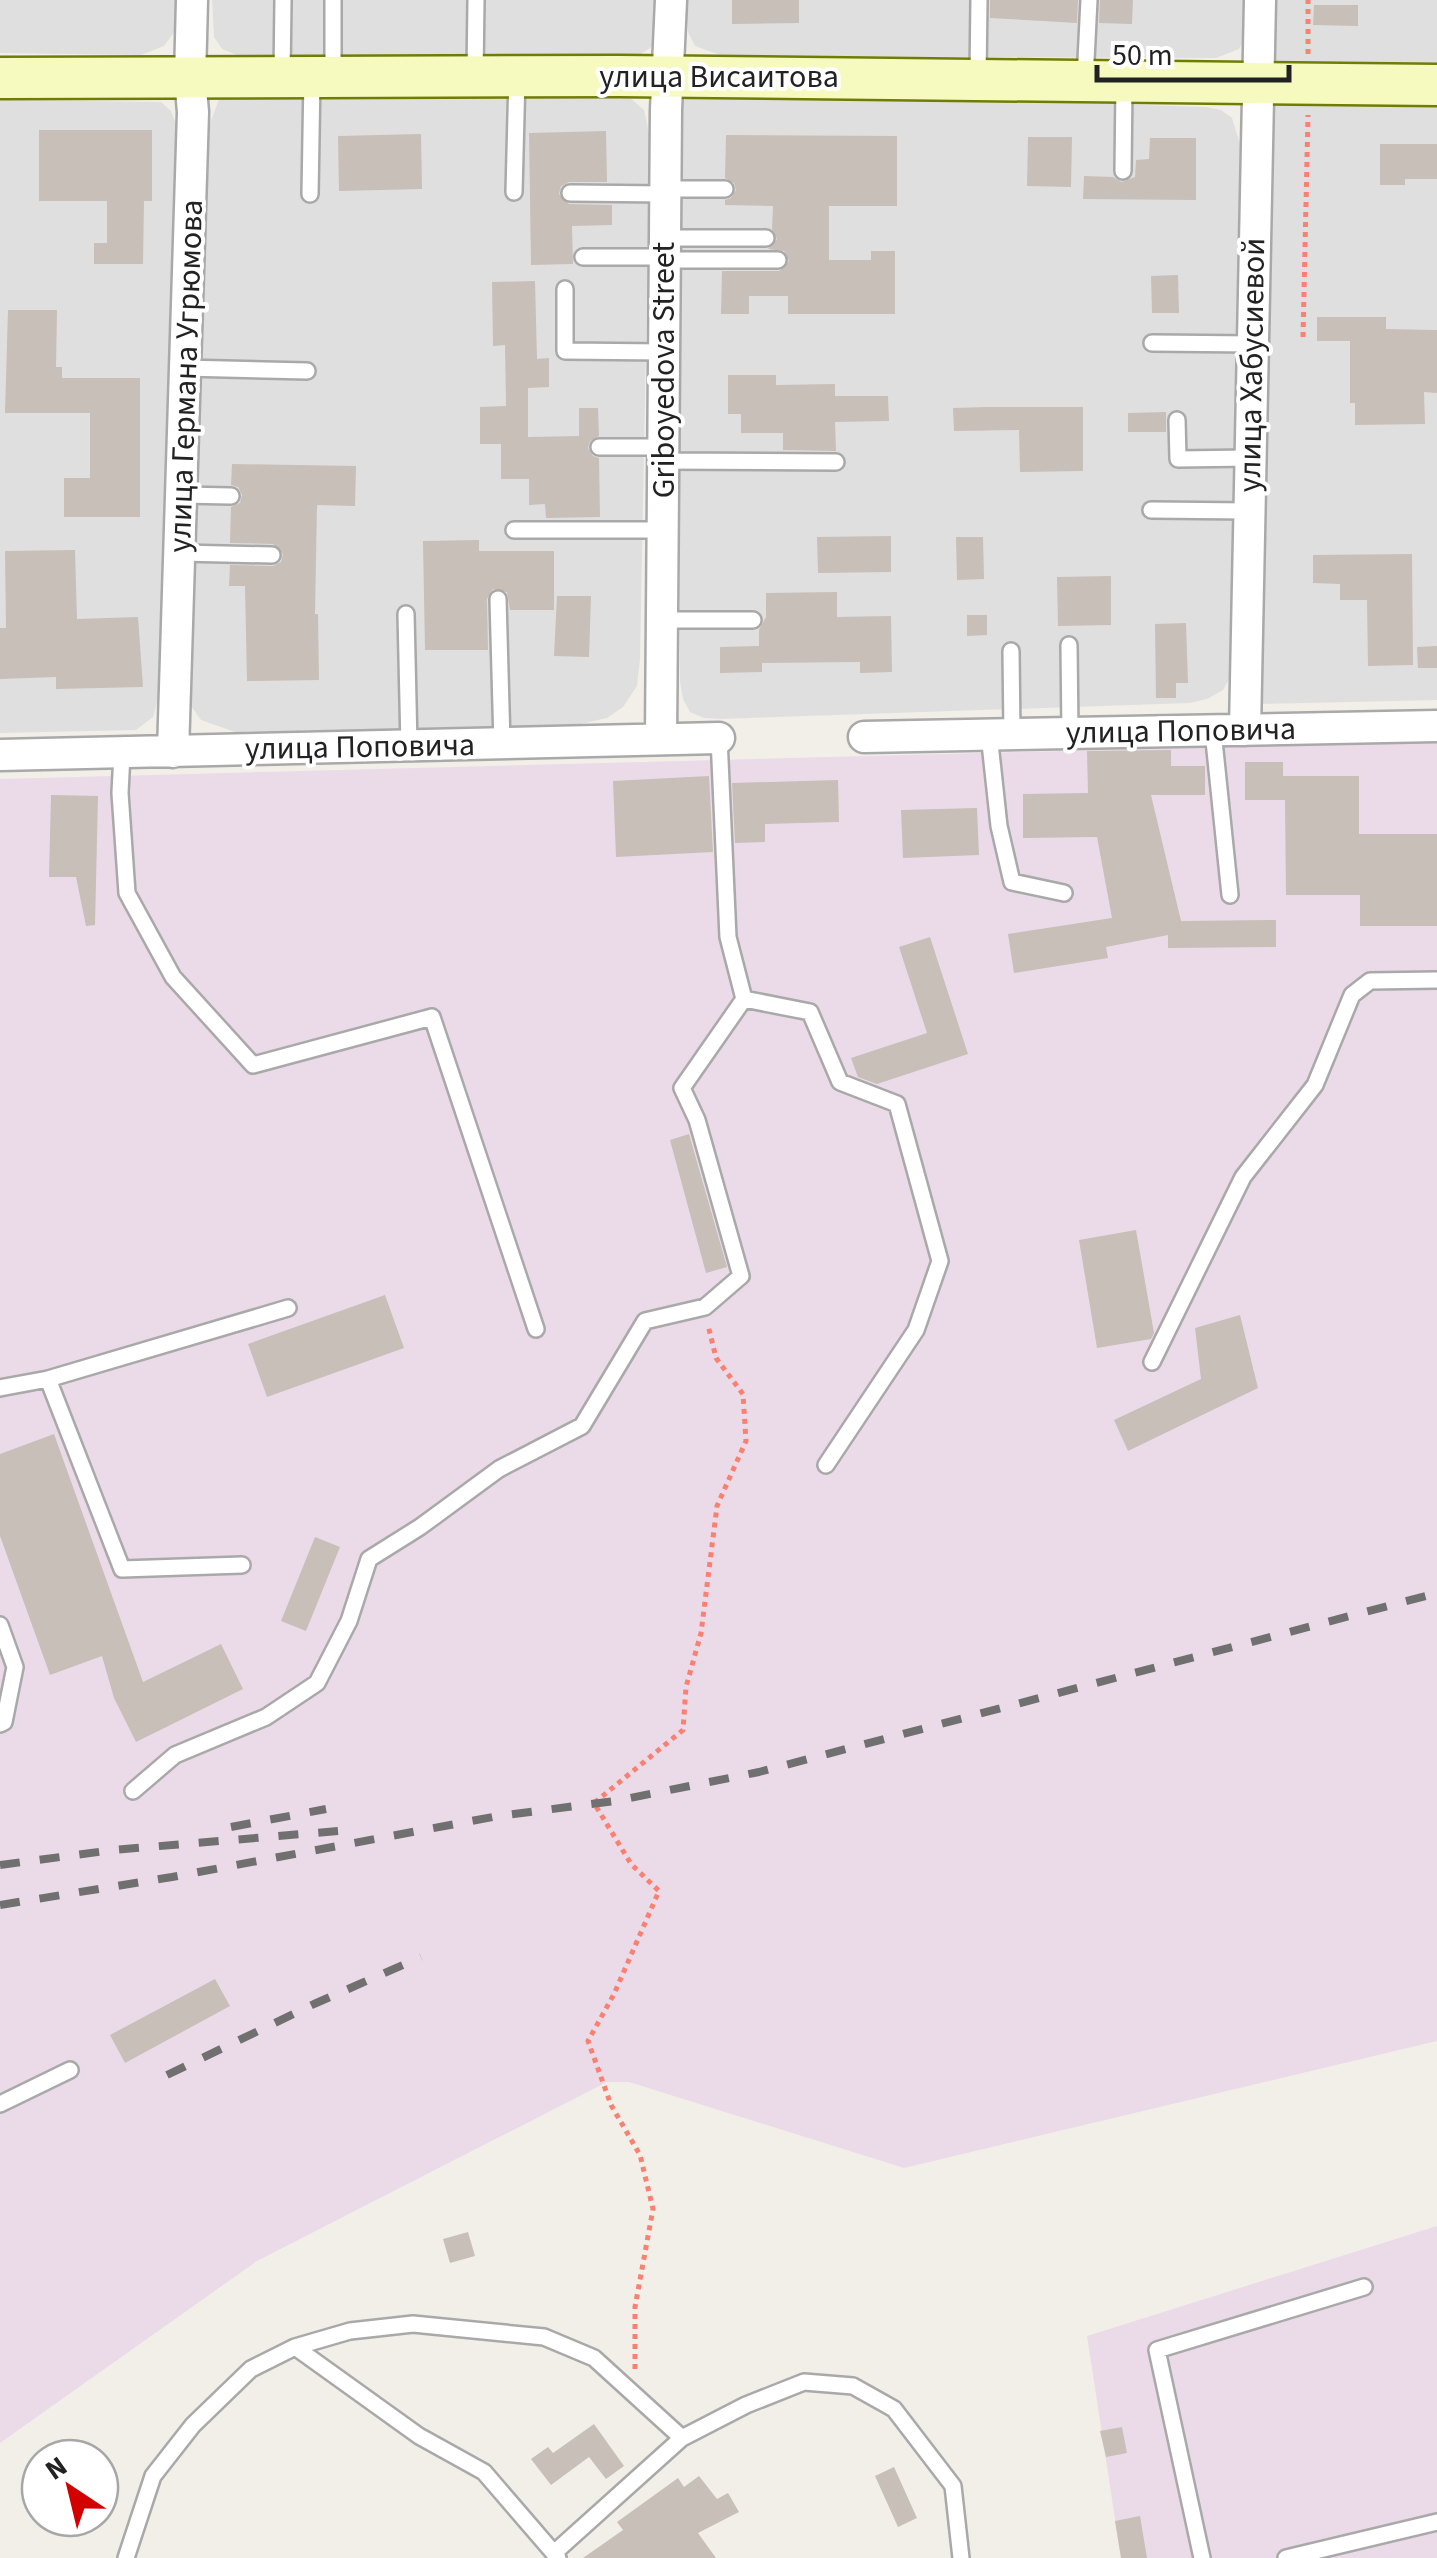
<svg xmlns="http://www.w3.org/2000/svg" width="1437" height="2558" font-family="'Source Sans 3',sans-serif">
  <rect width="100%" height="100%" fill="#f2efe9"/>
  <path fill="#e0dfdf" d="M0,0H177L176,30L164,46L141,55L0,53Z
    M212,0H657L656,38L650,48L639,55L626,57L244,58L222,49L214,37Z
    M686,0H1246L1245,38L1239,49L1216,58L723,56L695,46L688,32Z
    M1274,0H1437V700L1257,704Z
    M705,92L1206,107L1221,110L1232,118L1240,144L1233,661L1231,676L1223,690L1207,699L1189,703L720,719L704,718L690,712L683,699L680,682L677,119L682,102L689,96Z
    M628,96L644,110L650,138L640,659L637,686L623,707L607,718L571,726L235,732L201,720L191,706L188,686L208,128L220,97Z
    M0,100L161,102L171,111L177,127L158,699L153,717L136,730L0,733Z"/>
  <path fill="#ebdbe8" d="M1437,741V2041L904,2168L629,2082H607L257,2261L0,2443V779Z
    M1437,2226V2558H1121L1087,2336Z"/>
  <path fill="#c7bfb8" d="M732,0H799V23L732,24Z
    M990,0H1078L1077,23L990,18Z
    M1100,0H1133L1132,24L1099,23Z
    M1314,5H1358V26L1313,25Z
    M39,130H152V201H144L143,264H94V243H107V201H39Z
    M606,131L607,182H569L561,186L559,194L569,204L612,205V225L572,226L573,264L531,265L529,133Z
    M421,134L422,189L339,191L338,136Z
    M726,135L897,136V206H829V260H871V251H895V314H788V296H749V314H721L722,271H779L789,261L784,251L768,249L777,239L772,229L773,206L725,205V200L731,198L736,190L734,183L725,178Z
    M1028,137H1072L1071,187L1027,186Z
    M1150,138H1196V200L1083,199L1084,176L1113,177L1122,182L1135,177L1136,160L1149,159Z
    M1380,144H1437V179H1405V185H1380Z
    M1178,275L1179,313H1152L1151,276Z
    M535,281L537,359L549,358V387L528,388V437L579,436V408H598L599,436L590,441L588,448L593,456L599,458L600,517L546,518L545,504L529,505V479H501V444H480V407L506,406L505,345L493,346L492,282Z
    M8,310H57L56,367H62V378H140V517H64V478H90V413H5Z
    M1317,317H1386V329L1437,330V393L1424,392L1425,424L1355,425V403H1350V341H1317Z
    M728,375H776V385L835,384V396H888L889,421L835,422L836,451L783,450V433H741V414H728Z
    M987,407H1083V471L1020,472L1019,430L954,431L953,408Z
    M1166,412V432H1128V413Z
    M232,464L356,466L355,506L317,505L315,614H318L319,680L247,681L245,586H229L230,565L273,566L281,562L283,554L273,544L230,543L231,507L240,503L242,495L238,487L231,485Z
    M891,536V572L818,573L817,537Z
    M956,537H983L984,579L957,580Z
    M479,540V551H554V610H510L507,592L493,589L487,599L488,650H425L423,541Z
    M75,550L77,619L138,617L143,687L56,689V677L0,679V628H6L5,551Z
    M1412,554L1413,665L1368,666L1367,600H1340V584L1313,583V555Z
    M1111,576V625L1058,626L1057,577Z
    M837,592V617L891,616L892,672L860,673V662L762,663V672L720,673V647L759,646V630L766,617V593Z
    M557,596H591L589,657L554,656Z
    M967,615H987V635L967,636Z
    M1186,623L1188,683H1176V698H1156L1155,624Z
    M1437,646V668H1418L1417,647Z
    M1171,750V766H1205V795H1151L1181,921L1276,920V947L1168,948V935L1106,947L1108,958L1014,973L1008,934L1112,918L1097,837L1023,838V794L1088,793L1087,751Z
    M1245,762H1283V776H1359V834H1437V926H1360V895H1286L1285,800H1245Z
    M709,776L713,852L616,857L613,781Z
    M838,780L839,822L765,824V842L735,843L732,783Z
    M51,795L98,796L95,925L86,926L76,877H49Z
    M977,808L979,855L903,858L901,810Z
    M930,937L968,1054L877,1084L858,1077L851,1058L927,1033L899,947Z
    M689,1134L727,1267L706,1273L670,1140Z
    M1136,1230L1154,1333L1151,1339L1097,1348L1079,1240Z
    M385,1295L404,1348L267,1397L248,1344Z
    M1240,1315L1258,1388L1128,1451L1114,1420L1201,1379L1195,1328Z
    M54,1434L143,1682L221,1644L243,1689L136,1742L114,1698L102,1656L50,1675L0,1536V1454Z
    M315,1537L340,1547L306,1631L281,1621Z
    M215,1979L230,2006L125,2063L110,2035Z
    M468,2232L475,2256L450,2263L443,2239Z
    M594,2424L624,2466L606,2479L589,2457L551,2485L531,2459L548,2447L553,2453Z
    M1122,2427L1127,2453L1106,2457L1100,2431Z
    M894,2467L917,2518L898,2527L875,2476Z
    M699,2476L717,2499L728,2493L739,2512L698,2533L716,2558H583L623,2530L617,2522L678,2478L684,2487Z
    M1140,2516L1147,2558H1121L1115,2521Z"/>
  <g fill="none" stroke-linecap="round" stroke-linejoin="round">
    <g stroke="#a9a9a9" stroke-width="20">
      <path id="service" d="M475,75L476,0
        M282,76L283,0
        M333,76V0
        M978,76L979,0
        M1085,80L1089,0
        M1123,171L1124,85
        M665,189H725
        M514,192L517,76
        M570,193L666,194
        M310,194L312,78
        M665,238H766
        M583,257H665
        M665,260H778
        M565,289V351L664,352
        M1152,343L1253,344
        M184,368L307,371
        M1177,420L1178,459L1250,458
        M599,447H663
        M663,461L836,462
        M182,495L231,496
        M1151,510L1249,511
        M514,530H663
        M181,553L272,555
        M498,599L502,744
        M406,614L409,746
        M662,620H753
        M1069,645L1070,733
        M1011,651L1012,734
        M1213,731L1230,895
        M989,734L999,826L1012,882L1064,893
        M719,738L728,937L744,999L810,1012L840,1082L897,1104L940,1261L916,1330L826,1465
        M122,754L120,793L127,893L173,977L253,1065L432,1017L536,1329
        M1152,1362L1243,1177L1315,1085L1352,995L1370,981L1437,980
        M48,1379L288,1308
        M0,1388L48,1379L122,1569L242,1565
        M0,1625L15,1667L4,1722L0,1724
        M133,1791L175,1755L266,1717L317,1683L349,1621L369,1559L420,1527L499,1469L582,1426L645,1321L705,1307L741,1276L697,1120L682,1088L744,999
        M0,2104L70,2070
        M295,2347L419,2436L484,2472L558,2558
        M554,2553L682,2438L746,2405L804,2382L853,2386L894,2409L953,2486L961,2558
        M126,2558L153,2476L193,2425L251,2369L295,2347L350,2331L413,2324L544,2337L594,2358L682,2438
        M1202,2558L1157,2350L1364,2287
        M1286,2558L1437,2522"/>
    </g>
    <g stroke="#a9a9a9" stroke-width="35">
      <path id="minor" d="M1245,730L1260,0
        M864,737L1437,726
        M661,739L666,110L671,0
        M173,752L193,112L190,78L192,0
        M0,755L719,738"/>
    </g>
    <g stroke="#707d05" stroke-width="45">
      <path id="secondary" d="M0,78L619,76L1437,85"/>
    </g>
    <path stroke="#fa8072" stroke-width="5" stroke-dasharray="5 5" stroke-linecap="butt" d="M1308,54V0
      M1303,337L1308,115
      M635,2369V2307L653,2209L640,2155L611,2105L588,2041L614,1994L659,1891L631,1864L594,1803L683,1730L686,1687L701,1633L717,1506L746,1441L743,1394L716,1358L708,1325"/>
    <use href="#service" stroke="#fff" stroke-width="15"/>
    <use href="#minor" stroke="#fff" stroke-width="30"/>
    <use href="#secondary" stroke="#f7fabf" stroke-width="40"/>
    <path stroke="#707070" stroke-width="8" stroke-dasharray="20 20" stroke-linecap="butt" d="M231,1827L326,1809
      M0,1865L113,1850L338,1831
      M0,1905L172,1877L498,1816L615,1801L759,1772L1437,1593
      M167,2075L314,2004L421,1957"/>
  </g>
  <g text-anchor="middle" dominant-baseline="central" stroke-width="8" stroke-linejoin="round" paint-order="stroke">
    <g font-size="32" fill="#222" stroke="#fff">
      <text x="719" y="77">улица Висаитова</text>
      <text transform="translate(1252 365) rotate(-89)">улица Хабусиевой</text>
      <text transform="translate(664 370) rotate(-90)">Griboyedova Street</text>
      <text transform="translate(186 376) rotate(-88)">улица Германа Угрюмова</text>
      <text transform="translate(1181 731) rotate(-1)">улица Поповича</text>
      <text transform="translate(360 747) rotate(-1)">улица Поповича</text>
    </g>
  </g>
  <g transform="translate(70 2488) rotate(325)"><circle r="48" fill="#ffffff" stroke="#a7a7a7" stroke-width="2.5"/>
  <path d="M0-8L18 38L0 25L-18 38Z" fill="#d40000"/>
  <text y="-15" font-size="28" font-weight="bold" text-anchor="middle" fill="#222222">N</text>
  </g>
  <path d="M1097 65v15h192v-15" fill="none" stroke="#222222" stroke-width="5"/>
  <text x="1112" y="65" font-size="30" fill="#222222" stroke="#ffffff" stroke-width="8" paint-order="stroke">50 m</text>
</svg>
